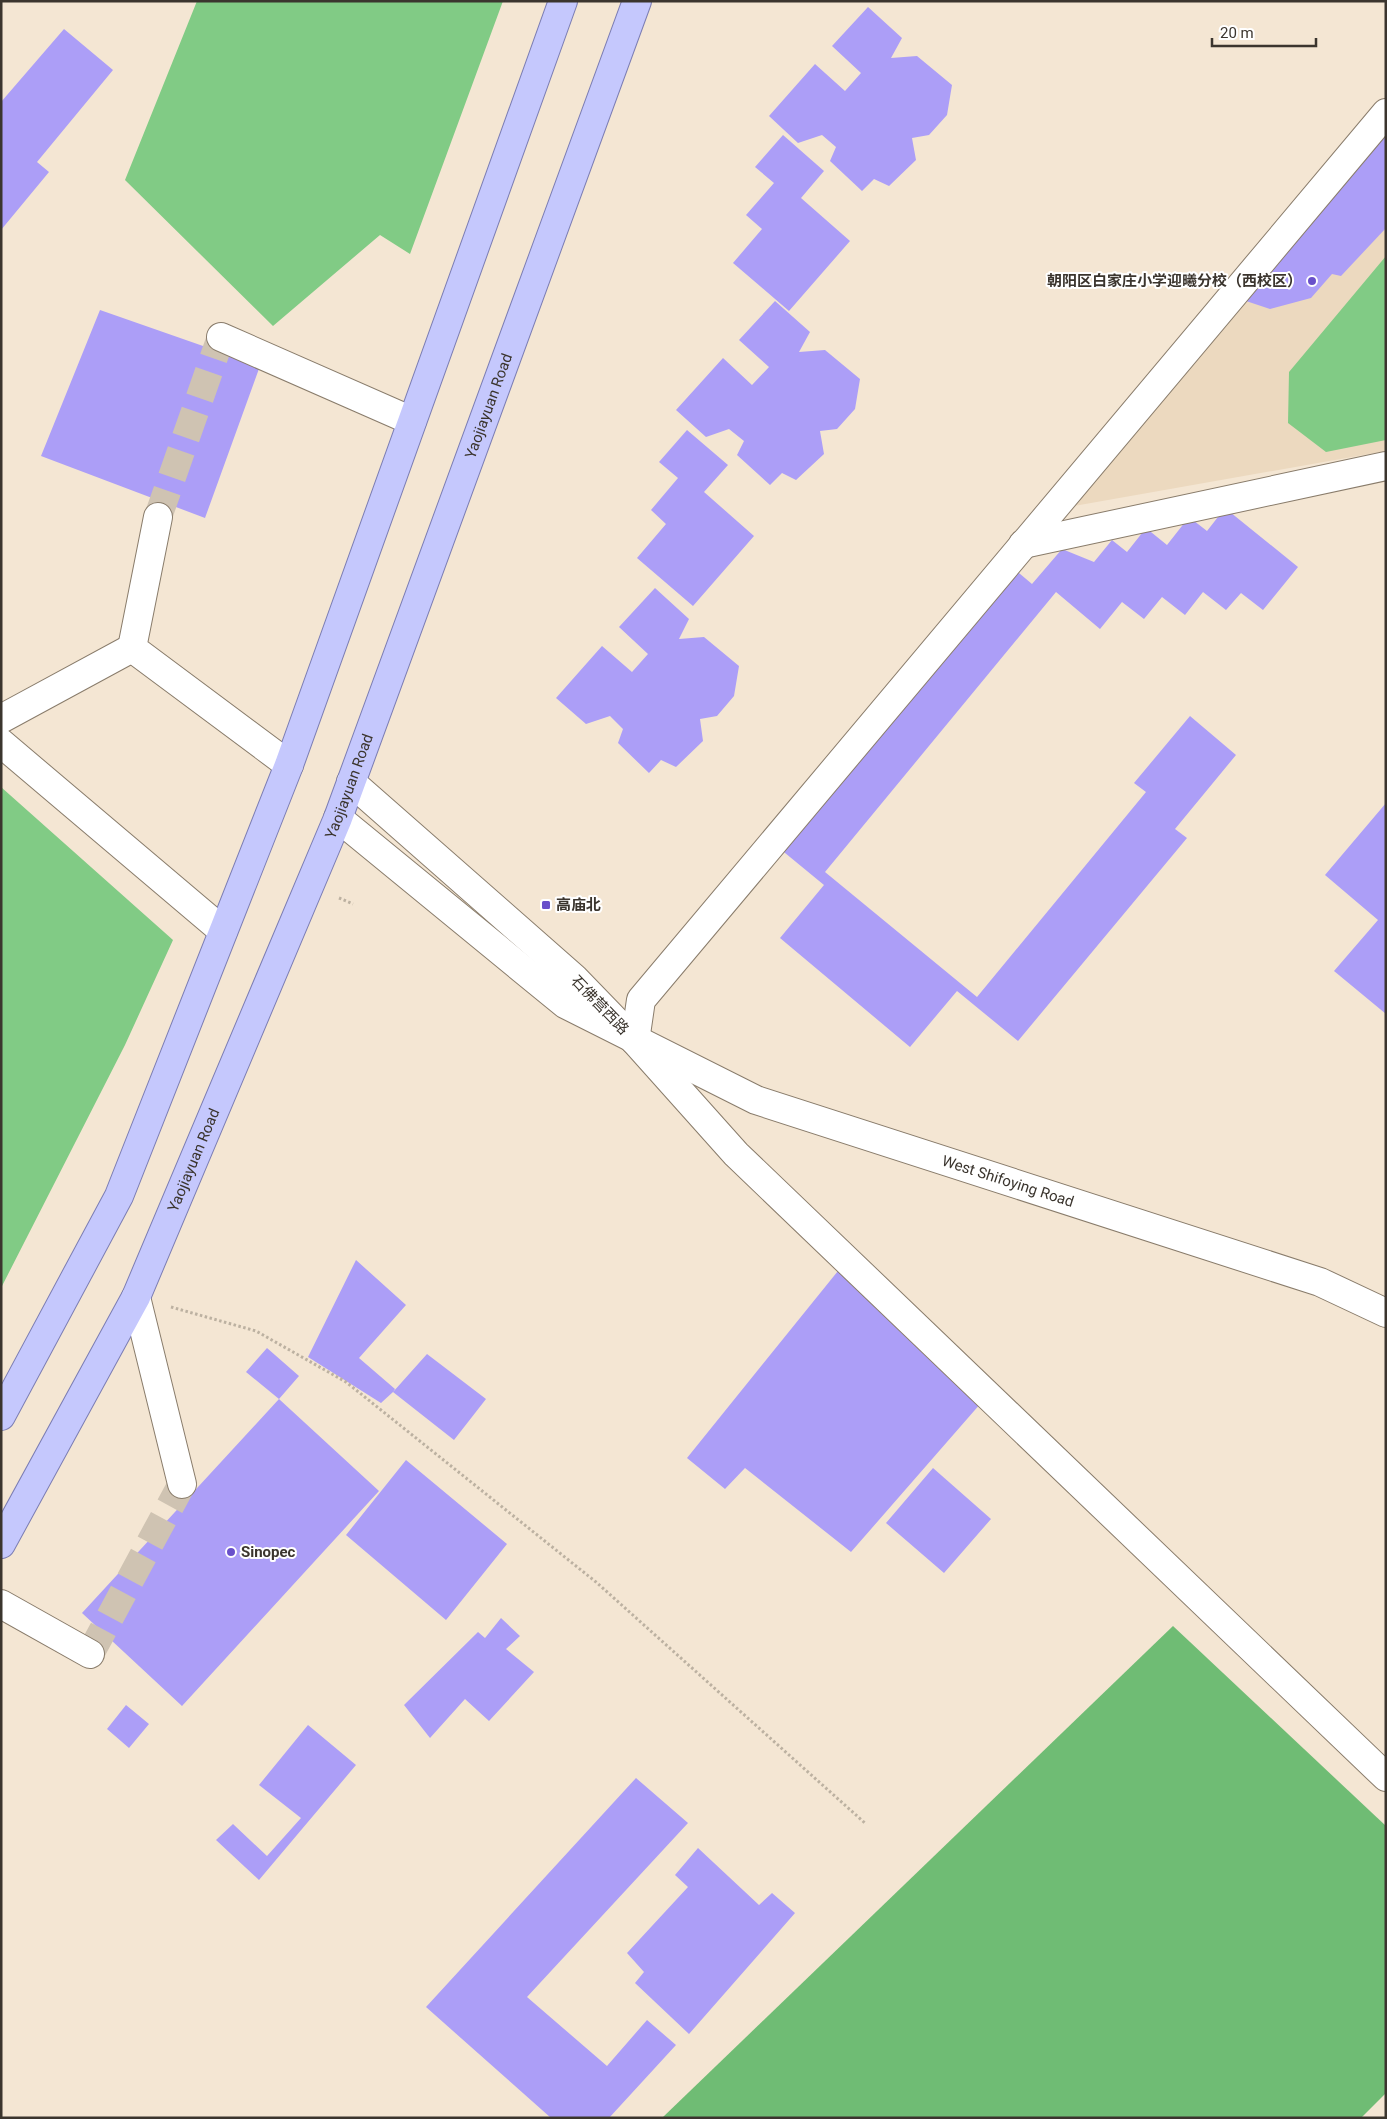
<svg xmlns="http://www.w3.org/2000/svg" width="1387" height="2119" font-family="Roboto,'Noto Sans SC',sans-serif">
  <rect width="100%" height="100%" fill="#f4e6d3"/>
  <path fill="#ecd9bf" d="M1386,111V451L1040,512Z"/>
  <path fill="#81cb85" d="M197,1H503L410,254L380,235L273,326L125,180Z
    M1386,256V440L1326,452L1288,423L1289,372Z
    M1,787L173,940L125,1045L1,1288Z"/>
  <path fill="#6fbc74" d="M1173,1626L1386,1826V2093L1361,2118H662Z"/>
  <path fill="#ac9ef7" d="M868,7L902,38L891,58L917,56L952,85L947,115L929,135L912,138L916,160L889,186L874,179L862,191L830,161L836,147L822,135L798,143L769,116L815,64L845,91L861,73L832,46Z
    M64,29L113,70L37,162L49,172L1,230V102Z
    M783,135L824,171L801,198L850,241L789,311L733,263L762,229L746,215L774,183L755,167Z
    M1386,135V228L1341,276L1332,274L1311,298L1270,309L1243,300Z
    M775,301L810,332L799,352L825,350L860,379L855,409L837,429L820,431L824,454L796,480L782,473L770,485L737,455L744,441L729,429L706,437L676,410L723,358L752,385L769,367L739,340Z
    M100,310L260,366L205,518L41,456Z
    M687,430L728,465L704,492L754,536L693,606L637,558L666,524L651,510L678,478L659,462Z
    M1225,508L1298,567L1263,610L1241,593L1226,610L1203,592L1185,615L1162,597L1144,619L1122,602L1100,629L1056,592L825,872L977,997L1146,792L1134,783L1190,716L1236,755L1175,829L1187,838L1018,1041L957,991L910,1047L780,938L824,885L779,848L1013,568L1032,584L1062,549L1094,562L1112,540L1127,552L1146,528L1167,545L1189,517L1207,531Z
    M655,588L689,619L679,639L704,637L739,666L734,696L717,716L700,719L703,741L676,767L661,760L649,773L618,743L623,729L610,716L586,724L556,698L602,646L632,672L648,654L619,627Z
    M1386,803V1014L1334,971L1378,920L1325,875Z
    M356,1260L406,1305L359,1358L395,1389L393,1392L427,1354L486,1399L454,1440L393,1392L381,1403L308,1357Z
    M842,1266L981,1403L851,1552L745,1468L725,1489L687,1458Z
    M267,1348L299,1376L279,1399L246,1372Z
    M279,1399L379,1491L182,1706L82,1613Z
    M406,1460L507,1544L446,1620L346,1535Z
    M933,1468L991,1519L944,1573L886,1523Z
    M501,1618L520,1636L506,1649L534,1672L489,1721L465,1699L430,1738L404,1705L478,1632L485,1638Z
    M126,1705L149,1724L129,1748L107,1729Z
    M308,1725L356,1765L259,1880L216,1840L233,1824L267,1856L301,1818L259,1785Z
    M636,1778L688,1823L527,1997L607,2066L647,2020L676,2045L609,2118H551L426,2007Z
    M698,1848L759,1905L772,1893L795,1913L689,2034L635,1983L644,1972L627,1953L688,1887L675,1875Z"/>
  <g fill="none" stroke-linecap="round" stroke-linejoin="round">
    <path stroke="#cfc3b2" stroke-width="28" stroke-dasharray="28 14" stroke-linecap="butt" d="M158,517L221,337
      M90,1654L182,1484"/>
    <g stroke="#897c6b" stroke-width="30">
      <g id="minor">
        <path d="M221,337L412,421"/>
        <path d="M158,517L132,648L289,765"/>
        <path d="M1023,544L1386,466"/>
        <path d="M1,719L132,648"/>
        <path d="M1,743L223,931"/>
        <path d="M351,782L574,978L635,1041L736,1154L1386,1777"/>
        <path id="s1" d="M338,818L565,1004L756,1100L1320,1282L1386,1313"/>
        <path d="M635,1041L641,1000L1386,113"/>
        <path d="M136,1297L182,1484"/>
        <path d="M1,1604L90,1654"/>
      </g>
    </g>
    <g stroke="#7b7db3" stroke-width="30">
      <g id="major">
        <path d="M1,1416L119,1196L289,765L563,1"/>
        <path id="s2" d="M1,1544L136,1297L338,818L637,1"/>
      </g>
    </g>
    <path stroke="#bcb1a1" stroke-width="3" stroke-dasharray="2.5 2.5" stroke-linecap="butt" d="M339,898L353,904
      M171,1307L256,1331L346,1382L596,1582L866,1824"/>
    <use href="#minor" stroke="#fff" stroke-width="28"/>
    <use href="#major" stroke="#c5c8fd" stroke-width="28"/>
  </g>
  <g fill="#6950ca" stroke="#fff" stroke-width="2">
    <circle cx="1312" cy="281" r="5"/>
    <rect x="541" y="900" width="10" height="10" rx="2.5"/>
    <circle cx="231" cy="1552" r="5"/>
  </g>
  <g text-anchor="middle" dominant-baseline="central" stroke-width="4" stroke-linejoin="round" paint-order="stroke">
    <g font-size="15" font-weight="bold" fill="#3b352e" stroke="#fff" text-anchor="start">
      <text x="1302" y="281" text-anchor="end">朝阳区白家庄小学迎曦分校（西校区）</text>
      <text x="556" y="905">高庙北</text>
      <text x="241" y="1552">Sinopec</text>
    </g>
    <g font-size="15" fill="#3b352e" stroke="#fff">
      <text stroke="none"><textPath href="#s2" startOffset="1240">Yaojiayuan Road</textPath></text>
      <text stroke="none"><textPath href="#s2" startOffset="835">Yaojiayuan Road</textPath></text>
      <text transform="translate(600 1005) rotate(46)">石佛营西路</text>
      <text stroke="none"><textPath href="#s2" startOffset="430">Yaojiayuan Road</textPath></text>
      <text stroke="none"><textPath href="#s1" startOffset="772">West Shifoying Road</textPath></text>
    </g>
  </g>
  <rect width="1387" height="2119" fill="none" stroke="#3b352e" stroke-width="5"/>
  <path d="M1212 38v8h104v-8" fill="none" stroke="#3b352e" stroke-width="2.5"/>
  <text x="1220" y="38" font-size="15" fill="#3b352e" stroke="#ffffff" stroke-width="4" paint-order="stroke">20 m</text>
</svg>
